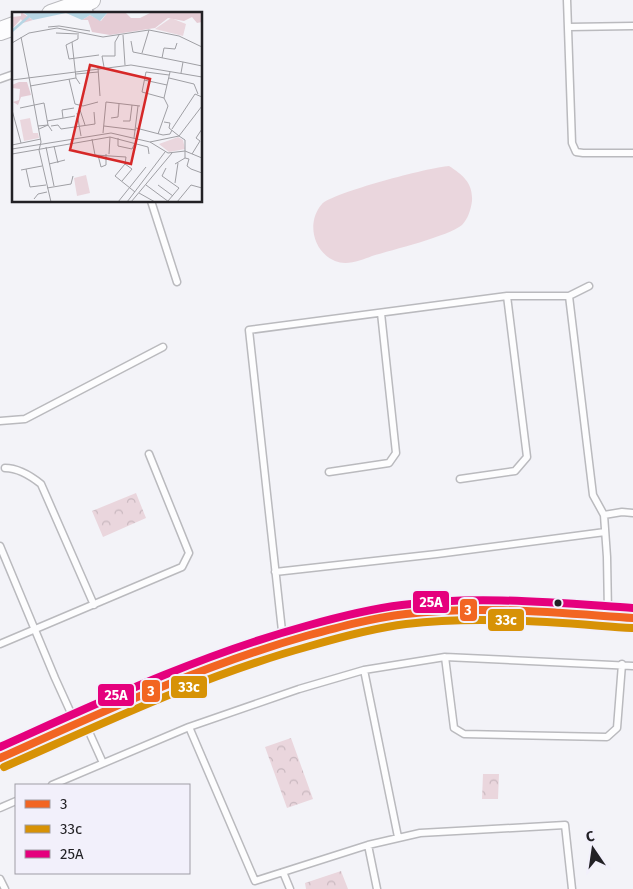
<svg xmlns="http://www.w3.org/2000/svg" width="633" height="889" font-family="'Fira Sans',sans-serif">
  <defs>
    <pattern id="park-crowns" width="20" height="18" patternUnits="userSpaceOnUse" patternTransform="scale(1.25)"><rect width="20" height="18" fill="#ead6dd"/><path d="M2 6a3 3 0 1 1 6 0M12 15a3 3 0 1 1 6 0" fill="none" stroke="#c8b7be"/></pattern>
  </defs>
  <rect width="100%" height="100%" fill="#f3f3f8"/>
  <path fill="#ead6dd" d="M449,166C463,175 473,183 472,201C471,209 468,219 462,225C449,236 392,250 372,256C362,260 347,266 335,261C313,252 306,222 322,204C332,193 430,167 449,166Z"/>
  <path fill="url(#park-crowns)" d="M136,493L146,518L103,537L92,511Z
    M291,738L313,799L287,808L265,747Z
    M483,774H499L498,799H482Z
    M341,871L348,889H306L305,883Z"/>
  <g fill="none" stroke-linecap="round" stroke-linejoin="round">
    <g stroke="#bababe" stroke-width="9">
      <path id="lane" d="M567,0L572,143L576,152L583,153H633
        M87,3L90,14
        M569,27L633,26
        M0,79L14,74
        M151,201L177,282
        M569,296L593,495L604,515L607,557L608,613
        M0,421L25,419L163,347
        M5,468C19,468 31,476 41,484L94,605
        M329,472L389,463L396,453L381,313
        M460,479L515,471L527,457L507,296
        M604,515L622,512L633,513
        M0,546L55,678L75,722
        M275,572L437,554L605,532
        M283,640L249,330L507,296H569L589,286
        M0,644L182,567L189,553L149,454
        M445,657L454,728L464,734L607,737L617,728L622,664
        M364,670L398,837
        M85,723L103,763
        M189,727L255,881L368,845L420,833L565,825L572,889
        M52,785L189,727L299,689L364,670L445,657L633,666
        M0,808L16,801
        M368,845L377,889
        M283,872L290,889
        M0,879L5,889"/>
    </g>
    <g stroke="#bababe" stroke-width="20">
      <path id="secondary" d="M51,14L91,0
        M0,31L14,26"/>
    </g>
    <g stroke="#b6aeb8" stroke-width="22">
      <path id="primary" d="M0,758C105,712 210,660 321,632C352,623 384,616 417,613C488,607 562,614 633,618"/>
    </g>
    <use href="#lane" stroke="#fdfdfe" stroke-width="6"/>
    <use href="#secondary" stroke="#fdfdfe" stroke-width="18"/>
    <use href="#primary" stroke="#efeaf0" stroke-width="20"/>
    <g stroke="#f2f0fb" stroke-width="11">
      <path id="bus-1" d="M0,758C100,713 200,666 306,636C339,627 372,618 406,614C481,605 558,613 633,618"/>
    </g>
    <g stroke="#f2f0fb" stroke-width="11">
      <path id="bus-2" d="M4,767C104,723 204,675 310,646C341,637 373,628 406,624C481,615 557,623 632,628"/>
    </g>
    <g stroke="#f2f0fb" stroke-width="11">
      <path id="bus-3" d="M0,747C100,702 200,655 306,626C338,617 369,609 402,605C478,595 557,603 633,608"/>
    </g>
    <use href="#bus-1" stroke="#f26522" stroke-width="8"/>
    <use href="#bus-2" stroke="#d79206" stroke-width="8"/>
    <use href="#bus-3" stroke="#e5007d" stroke-width="8"/>
  </g>
  <circle fill="#222125" stroke="#f2f0fb" stroke-width="2" cx="558" cy="603" r="4.5"/>
  <g transform="translate(12 12)">
    <rect width="190" height="190" fill="#f3f3f8"/>
    <path d="M159,6L174,12L171,24L143,17ZM74,163L78,181L65,184L62,166Z" fill="#ead6dd"/>
    <path d="M9,0L21,8L11,11L9,7L0,17V5L9,4ZM96,0H113L119,6H128L140,0H190V10L185,11L180,5L172,9L156,6L143,16L98,23L80,20L76,8H70L78,3L89,9ZM7,70H15L19,83L9,85L6,93L1,90L7,88L8,77L0,76V73Z" fill="#e5ccd5"/>
    <path d="M18,106L21,121H26L27,126L12,129L8,108ZM166,125L171,128L173,137L157,140L147,132Z" fill="#ead6dd"/>
    <path d="M96,0L88,9L78,3L70,8L54,1L21,8L12,1Z" fill="#b7d6e4"/>
    <path fill="none" stroke="#b7d6e4" stroke-width="2.5" d="M0,19L22,0"/>
    <path fill="none" stroke="#9f9fa4" stroke-width="1" d="M36,15L47,14L78,19M44,21L67,22M66,23V27L60,30L64,66L68,72M111,23L113,53M9,25L17,65M119,29L121,40L171,50M60,30L54,33L57,47L87,43M0,31L17,21L45,16L91,25L137,18L167,24L190,35M130,41L137,18M150,46L152,36L163,37L165,31M92,55L90,44H103V30L107,23M86,56L88,84M169,61L171,50L190,54M64,62L86,60M157,63L134,60L130,80L152,86L158,60M17,65L29,130L27,138L39,190M157,66L182,72L186,82M57,67L63,92L71,94L86,90M0,68L119,53L190,65M132,68L155,73M18,74L64,66M8,96L32,91L36,113L26,114M0,98L9,131M68,98L73,113M65,101L69,124M51,106L50,98L62,96M99,106L106,105L107,92M35,109L63,104M111,109H118L120,93M152,110L158,111L157,116L167,124M39,114L46,113L49,117L83,112L82,100M92,114L124,118M124,116L151,123L158,122L160,118M27,117L36,113L40,119M160,117L183,82L190,85M91,121L94,90L128,94M146,122L156,94L152,86M167,124L190,94M106,126V134L120,137L123,131M122,126L126,94M80,127L83,143L114,145L113,152L103,164L123,180M138,130L167,124L173,128V139M0,133L29,127M42,134L46,151M34,135L42,174M0,137L99,121L138,130L156,141L173,139M173,139L190,146M0,142L98,125L136,135L137,142M97,142L98,125M180,142L188,129L184,126L190,117M86,143L89,155L94,153V142M173,146L177,147L175,154L179,157L190,161M37,152L53,148M163,152L173,146V139M154,156L150,164L167,176L156,189M14,157L18,175L34,173M9,158L30,154M110,169L120,157L113,152M163,171L166,151M134,173L157,190M146,173L161,184M35,176L59,172L61,164M127,181L143,190M22,187L26,182L35,180M106,190L134,155M115,190L153,140M119,190L160,141M165,190L179,173L190,176"/>
    <path fill="#d62828" fill-opacity="0.15" stroke="#d62828" stroke-width="2.5" d="M78,53L138,67L119,152L58,138Z"/>
    <rect width="190" height="190" fill="none" stroke="#222125" stroke-width="2.5"/>
  </g>
  <g stroke="#f2f0fb" stroke-width="2">
    <rect x="412" y="590" width="38" height="24" rx="5" fill="#e5007d"/>
    <rect x="459" y="598" width="19" height="24" rx="5" fill="#f26522"/>
    <rect x="487" y="608" width="38" height="24" rx="5" fill="#d79206"/>
    <rect x="170" y="675" width="38" height="24" rx="5" fill="#d79206"/>
    <rect x="141" y="679" width="20" height="24" rx="5" fill="#f26522"/>
    <rect x="97" y="683" width="38" height="24" rx="5" fill="#e5007d"/>
  </g>
  <g font-size="14" text-anchor="middle" font-weight="bold" fill="#fff">
    <text x="431" y="607">25А</text>
    <text x="468" y="615">3</text>
    <text x="506" y="625">33с</text>
    <text x="189" y="692">33с</text>
    <text x="151" y="696">3</text>
    <text x="116" y="700">25А</text>
  </g>
  <rect x="15" y="784" width="175" height="90" fill="#f2f0fb" stroke="#9f9da5"/>
  <rect x="25" y="800" width="25" height="8" fill="#f26522" stroke="#9f9da5"/>
  <text x="60" y="809" font-size="15" fill="#222125">3</text>
  <rect x="25" y="825" width="25" height="8" fill="#d79206" stroke="#9f9da5"/>
  <text x="60" y="834" font-size="15" fill="#222125">33с</text>
  <rect x="25" y="850" width="25" height="8" fill="#e5007d" stroke="#9f9da5"/>
  <text x="60" y="859" font-size="15" fill="#222125">25А</text>
  <g transform="translate(593 849) rotate(347)" stroke="#f2f0fb" stroke-width="4" paint-order="stroke">
  <path d="M0-4L9 19L0 12L-9 19Z" fill="#222125"/>
  <text y="-8" font-size="14" font-weight="bold" text-anchor="middle" fill="#222125">С</text>
  </g>
</svg>
